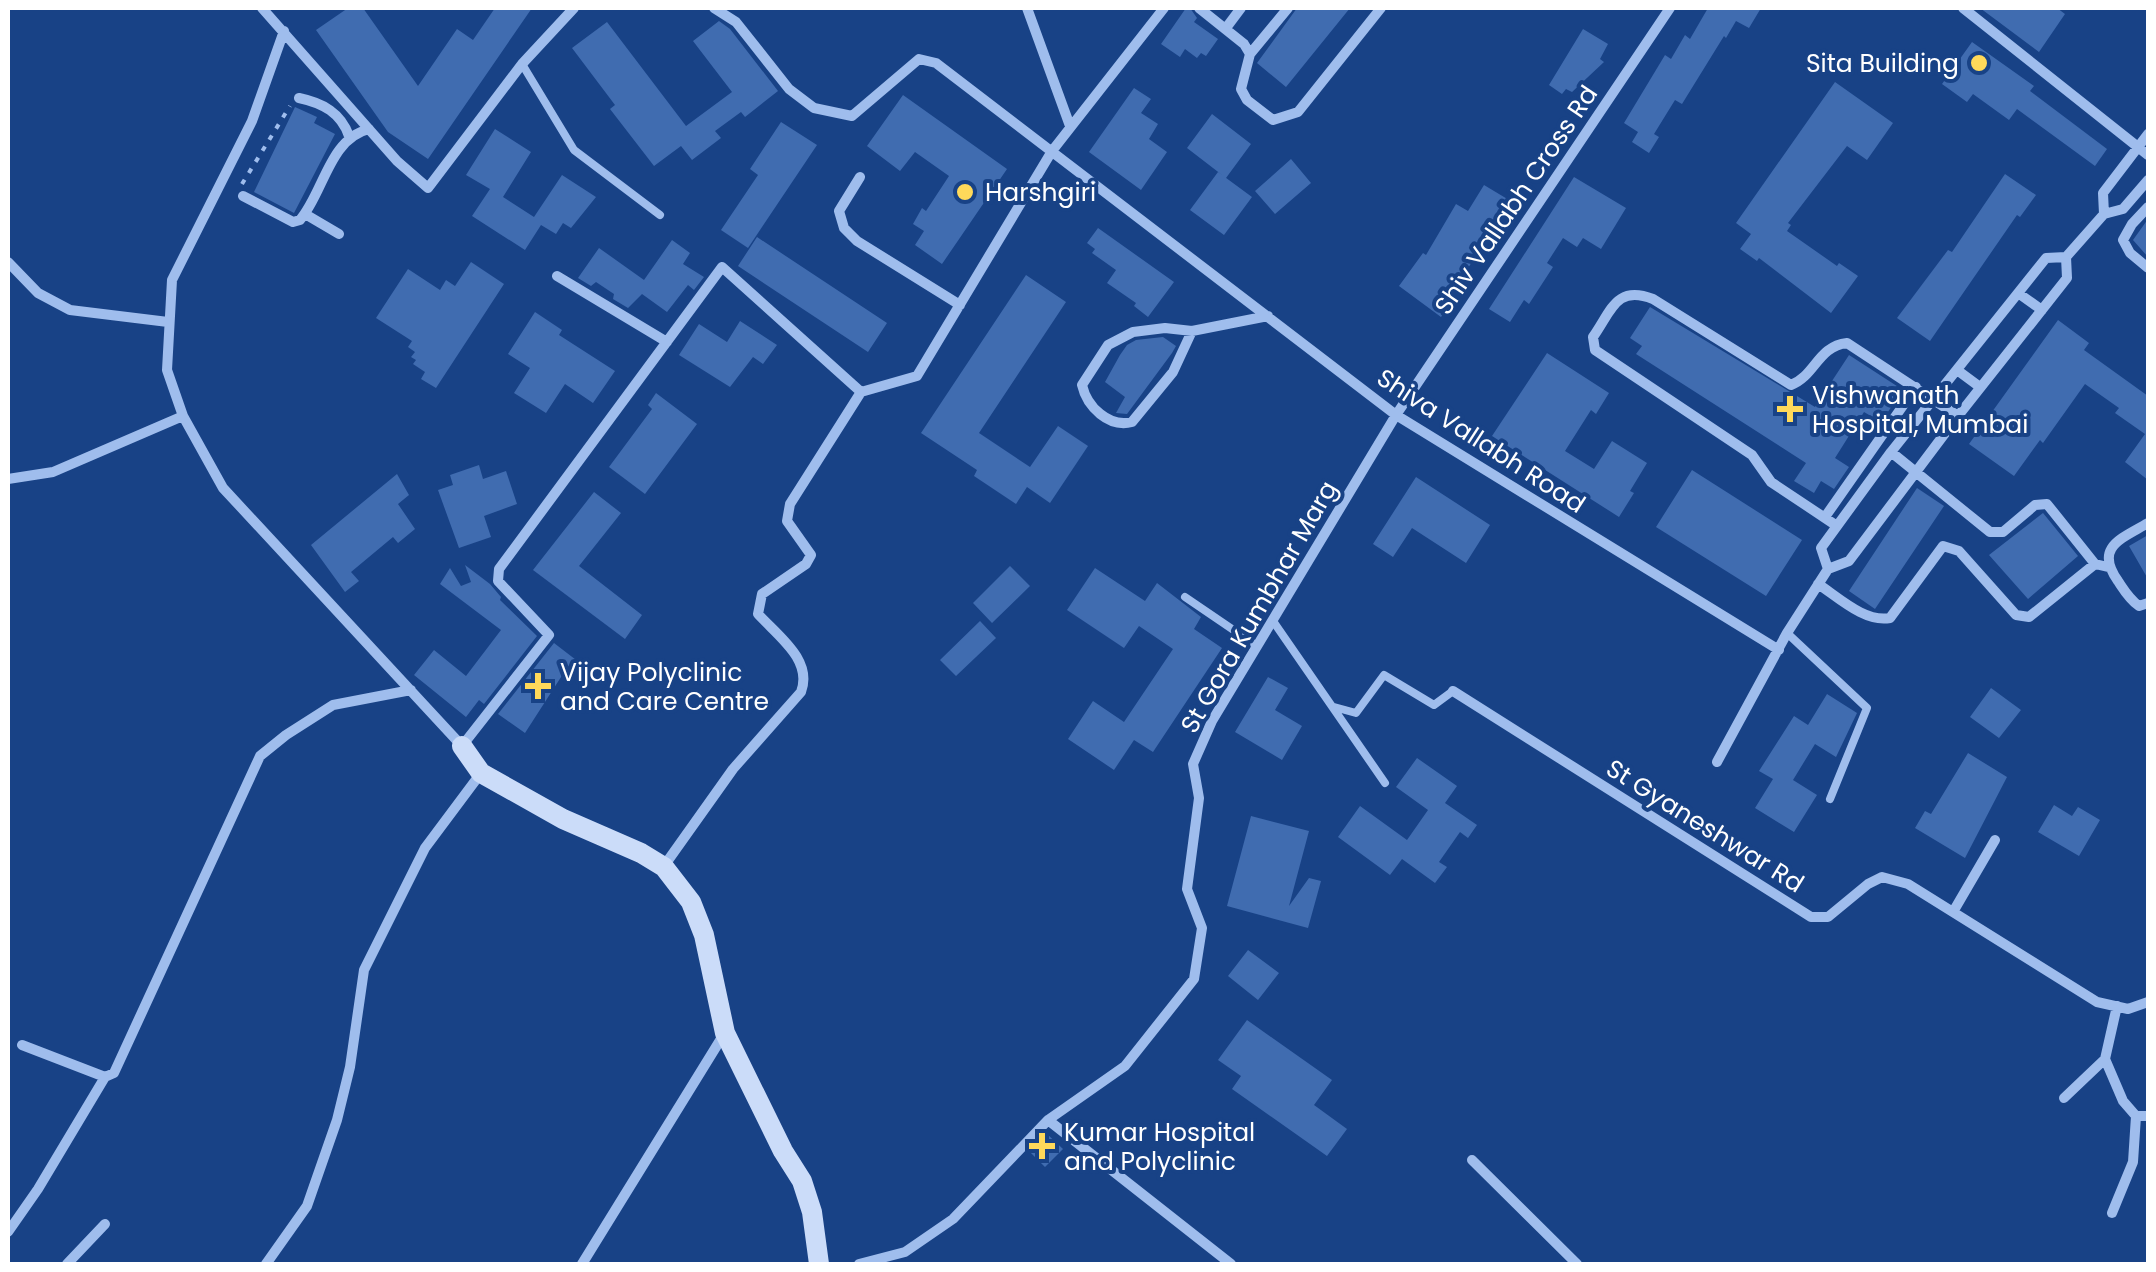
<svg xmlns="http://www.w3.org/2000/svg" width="2156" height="1272" font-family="Poppins,sans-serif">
  <rect width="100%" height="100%" fill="#184286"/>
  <path fill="#406cb0" d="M348,8H363L418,86L457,29L473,40L495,8H532L428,159L388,132L316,30Z
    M1186,8H1190L1197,18L1194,22L1218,39L1206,56L1201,53L1197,58L1185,49L1180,57L1161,44Z
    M1297,8H1350L1286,87L1257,63Z
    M1708,8H1761L1749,28L1736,21L1726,38L1724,36L1682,104L1675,100L1654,134L1659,137L1649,153L1632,142L1638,132L1624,123L1665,55L1671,59L1685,35L1690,39Z
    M1980,8H2057L2065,14L2039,52Z
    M719,21L730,29L778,91L745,117L741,112L715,131L721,138L692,160L681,146L654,166L610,109L615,105L572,48L607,22L686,126L732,92L693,41Z
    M1583,29L1608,44L1600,59L1604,62L1572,92L1566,89L1562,94L1549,85Z
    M1972,42L2034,86L2030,91L2107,149L2095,166L2017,109L2009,120L1973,94L1967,102L1942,84Z
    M1835,82L1893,123L1867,160L1847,146L1788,223L1791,225L1787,231L1837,266L1839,263L1858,276L1831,313L1759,258L1757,261L1740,249L1751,234L1736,223Z
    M1134,88L1151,99L1141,113L1158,124L1149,139L1167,152L1141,190L1089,152Z
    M903,95L1007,169L942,264L915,245L924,231L913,224L922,208L926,211L949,176L915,152L900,171L867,146Z
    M295,107L317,117L314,123L335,134L294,213L254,192Z
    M1212,114L1251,144L1226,178L1187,148Z
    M781,122L817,145L748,248L721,230L758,175L750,169Z
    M495,129L531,152L503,197L534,217L562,175L596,197L571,228L563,223L556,234L541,225L525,250L472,216L490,189L466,175Z
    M1291,159L1311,183L1275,214L1255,191Z
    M1218,172L1252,197L1224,235L1190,210Z
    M2005,174L2036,195L2020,217L2017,215L1930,341L1897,318L1948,250L1952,252Z
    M1574,177L1626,208L1601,249L1583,238L1577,247L1563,238L1547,263L1553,267L1529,304L1524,300L1510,322L1489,309Z
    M1484,185L1509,200L1461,280L1465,283L1441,317L1399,286L1423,253L1426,255L1456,204L1468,211Z
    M2148,219V257L2133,240Z
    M1098,228L1174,282L1148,317L1134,306L1136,303L1107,283L1116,270L1092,253L1095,249L1087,243Z
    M757,237L887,323L868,352L738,266Z
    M672,240L690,253L683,264L704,277L694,290L688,285L667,312L642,294L628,308L613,299L614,294L596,282L591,286L578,278L599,248L644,280Z
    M471,262L504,284L436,388L421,379L425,372L413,364L416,360L411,357L415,352L408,347L412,341L376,318L408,269L440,290L446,280L455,286Z
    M1026,275L1066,302L979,433L1030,467L1058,426L1088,446L1050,503L1027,487L1016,504L974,476L977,470L921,433Z
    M1650,307L1815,407L1849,355L1903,390L1881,422L1864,412L1835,458L1849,467L1834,489L1821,481L1814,493L1794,481L1806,463L1636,354L1642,346L1630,338Z
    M535,312L562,330L559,335L615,371L593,403L565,384L546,413L514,393L530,368L508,354Z
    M2058,320L2089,343L2084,350L2148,396V480L2125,462L2145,434L2115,413L2119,408L2085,384L2043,443L2040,440L2014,476L1969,444Z
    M740,321L777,345L763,364L753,357L730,387L679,355L699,324L727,342Z
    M1163,337L1176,346L1172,353L1127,414L1116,413L1125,397L1105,382L1120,355L1127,345L1136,340Z
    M1547,353L1609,393L1596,414L1591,410L1565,451L1594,469L1612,441L1647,463L1630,491L1634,493L1619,517L1492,436Z
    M656,393L697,424L645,494L609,467L652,409L648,405Z
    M479,465L483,479L506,471L517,504L484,516L491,537L459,548L438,490L453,485L450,475Z
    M1692,470L1802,540L1766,596L1656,527Z
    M397,474L409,495L398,504L415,529L398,543L393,537L351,572L359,581L345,592L311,545Z
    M1416,477L1490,525L1466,563L1412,528L1393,557L1373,544Z
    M1917,488L1944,506L1875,609L1849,591Z
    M594,492L621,513L579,566L642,615L625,639L533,570Z
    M2043,513L2078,556L2028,599L1989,555Z
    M2148,535V579L2129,546Z
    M465,565L490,584L501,597L500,600L537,636L484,704L479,700L466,717L414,675L434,650L466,676L501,630L440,584L450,568L461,586L471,582Z
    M1010,566L1030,586L992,623L973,603Z
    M1095,568L1145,601L1157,583L1201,617L1194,629L1222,648L1153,752L1134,740L1114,770L1068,739L1093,701L1124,722L1173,649L1139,626L1124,648L1067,610Z
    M980,621L996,638L956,676L940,660Z
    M554,643L580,663L568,679L563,674L525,733L498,714Z
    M1268,677L1288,688L1275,710L1302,726L1282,760L1235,732Z
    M1991,688L2021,710L1999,738L1970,717Z
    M1827,694L1857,713L1836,757L1815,744L1793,780L1817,795L1794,832L1755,808L1773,779L1759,771L1794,716L1808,725Z
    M1968,753L2007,777L1965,858L1915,828L1925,811L1931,814Z
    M1417,758L1457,786L1445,803L1477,825L1468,838L1460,832L1439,862L1447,867L1435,883L1402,859L1390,875L1338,837L1360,806L1407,840L1428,810L1396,787Z
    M2054,805L2072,816L2078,807L2100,820L2079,856L2038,832Z
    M1251,816L1309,831L1289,906L1309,878L1321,881L1308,928L1227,906Z
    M1248,950L1279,973L1258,1000L1228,976Z
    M1247,1020L1332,1080L1314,1105L1347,1129L1327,1156L1232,1089L1241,1076L1218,1060Z
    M1047,1134L1063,1149L1045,1167L1030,1152Z"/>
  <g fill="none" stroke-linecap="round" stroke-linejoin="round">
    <path stroke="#9fbded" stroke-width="4" stroke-dasharray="5 8" stroke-linecap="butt" d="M242,184L290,106"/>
    <path stroke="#9fbded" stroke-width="8" d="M522,64L574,150L660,215
      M1185,597L1257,646
      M1273,621L1385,783
      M1787,633L1867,708L1830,799
      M1334,707L1356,713L1384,675L1434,705L1453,691"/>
    <path stroke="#9fbded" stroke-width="10" d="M262,8L397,161L428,188L522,64L574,8
      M714,8L736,22L789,89L814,108L852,116L919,59L936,63L1396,415L1779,650
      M1027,8L1070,126
      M1199,8L1244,44L1250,54L1241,89L1247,100L1273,120L1298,112L1381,8
      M1963,8L2148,155
      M1226,28L1241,8
      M284,31L252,121L172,280L167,370L183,416L223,488L462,746L549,635L498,581L499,569L722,267L861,392
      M1250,54L1288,8
      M299,98C323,103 341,113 349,136
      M860,177L839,211L844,228L857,241L960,305
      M243,196L293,222L300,220C324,192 329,139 369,129
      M2148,207L2132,224L2123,240L2130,253L2148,268
      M305,214L339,234
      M2104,214L2103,193L2148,134
      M2104,214L2123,209L2148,180
      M2066,257L2104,214
      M8,262L38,293L70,310L168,322
      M557,276L667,342
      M2018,293L2042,310
      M1192,331L1173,372L1132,422C1109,428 1087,407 1082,385L1108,345L1133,332L1165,328L1192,331L1268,316
      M1957,370L1980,387
      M1891,452L1990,532H2003L2035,505L2047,504L2095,564L2108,567
      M8,479L53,472L183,416
      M1825,517L1916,387
      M2148,523C2121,539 2094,547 2118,581C2124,590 2129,599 2139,606L2148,603
      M1837,526L1771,482L1752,455L1595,350L1593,337C1612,310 1616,285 1653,299L1791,385C1815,376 1818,346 1847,343L1958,416
      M1828,569L1821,548L1891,452L2046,258L2066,257
      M1818,584C1838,597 1865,623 1890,618L1943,546L1959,551L2016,615L2029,617L2095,564
      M1453,691L1811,917H1828L1868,884L1882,877L1908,884L2097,1002L2128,1009L2148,1002
      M1717,762L1787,633L1828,569L1849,561L1958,416L2067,278L2066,257
      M664,866L733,769L801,692C813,660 778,636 758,614L762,594L806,564L811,555L787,521L790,504L861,392L917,376L1052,151L1164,8
      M1953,912L1995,840
      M2117,1006L2105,1059L2123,1101L2136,1116H2148
      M22,1045L105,1077L114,1073L260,756L286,735L333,705L411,690
      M2064,1098L2105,1059
      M1048,1120L1231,1264
      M1472,1160L1577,1264
      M2112,1213L2133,1162L2136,1116
      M8,1232L38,1189L105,1077
      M67,1264L105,1224
      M266,1264L307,1206L337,1120L350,1067L364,970L425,848L481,773
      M582,1264L724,1034
      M859,1264L905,1252L953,1219L1048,1120L1125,1066L1194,979L1202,928L1187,889L1199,798L1193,764L1212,721L1396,415L1670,8"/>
    <path stroke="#cbdcf9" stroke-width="20" d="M462,746L481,773L563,819L641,853L664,867L691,902L704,935L725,1033L783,1151L802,1181L812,1212L819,1264"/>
  </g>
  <g fill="#ffd95a" stroke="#184286" stroke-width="4">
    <circle cx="1979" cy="63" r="10"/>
    <circle cx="965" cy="192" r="10"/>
    <path d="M1785 394h10v10h10v10h-10v10h-10v-10h-10v-10h10z"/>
    <path d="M533 671h10v10h10v10h-10v10h-10v-10h-10v-10h10z"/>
    <path d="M1037 1131h10v10h10v10h-10v10h-10v-10h-10v-10h10z"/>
  </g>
  <g text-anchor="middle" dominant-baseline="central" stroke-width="8" stroke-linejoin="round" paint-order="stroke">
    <g font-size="25" fill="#fff" stroke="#184286" text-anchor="start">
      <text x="1959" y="63" text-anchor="end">Sita Building</text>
      <text x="985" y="192">Harshgiri</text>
      <text x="1812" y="395">Vishwanath<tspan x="1812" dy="29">Hospital, Mumbai</tspan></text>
      <text x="560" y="672">Vijay Polyclinic<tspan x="560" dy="29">and Care Centre</tspan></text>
      <text x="1064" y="1132">Kumar Hospital<tspan x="1064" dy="29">and Polyclinic</tspan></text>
    </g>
    <g font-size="25" fill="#fff" stroke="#184286">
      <text transform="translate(1516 200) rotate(-56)">Shiv Vallabh Cross Rd</text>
      <text transform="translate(1481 441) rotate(33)">Shiva Vallabh Road</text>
      <text transform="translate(1259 607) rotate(-60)">St Gora Kumbhar Marg</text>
      <text transform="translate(1705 826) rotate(32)">St Gyaneshwar Rd</text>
    </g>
  </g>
  <rect width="2156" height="1272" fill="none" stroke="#ffffff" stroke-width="20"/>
</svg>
